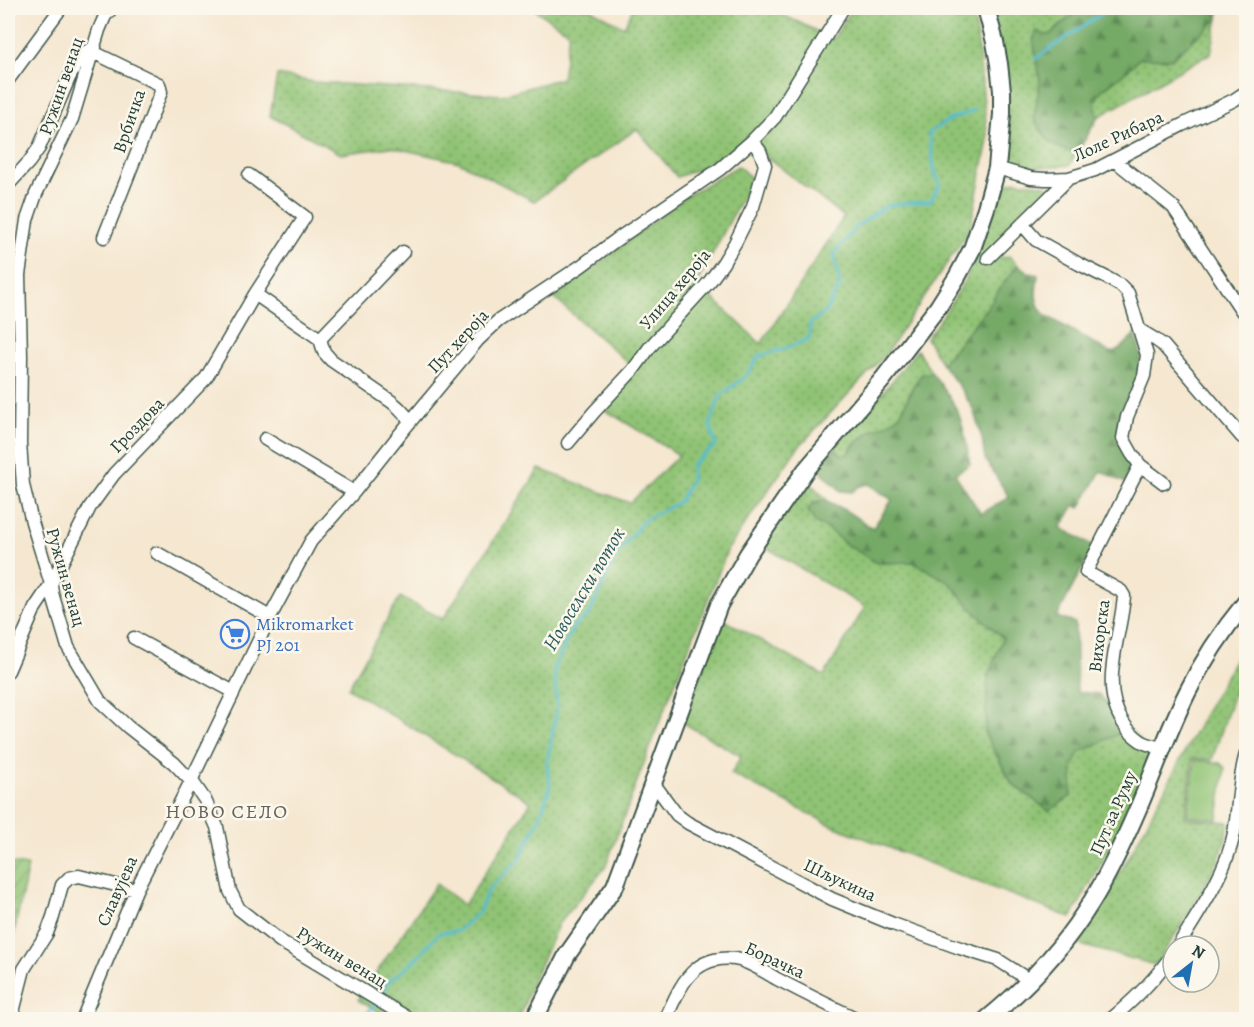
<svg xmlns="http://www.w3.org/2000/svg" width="1254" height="1027" font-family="Alegreya,serif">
  <defs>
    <pattern id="grass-dots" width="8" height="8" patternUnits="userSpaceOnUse" patternTransform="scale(1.5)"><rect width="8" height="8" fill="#90c374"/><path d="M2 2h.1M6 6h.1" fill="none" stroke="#75a060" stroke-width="1.8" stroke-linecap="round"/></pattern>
    <pattern id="forest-firs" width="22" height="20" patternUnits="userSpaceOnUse" patternTransform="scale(1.5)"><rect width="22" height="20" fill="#74a966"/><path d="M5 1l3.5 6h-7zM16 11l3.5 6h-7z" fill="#5f8b55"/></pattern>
    <pattern id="garden-furrows" width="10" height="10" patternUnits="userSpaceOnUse" patternTransform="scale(1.5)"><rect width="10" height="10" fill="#90c374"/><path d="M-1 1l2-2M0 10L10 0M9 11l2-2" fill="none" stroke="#75a060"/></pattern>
  </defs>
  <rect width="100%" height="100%" fill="#fbf7ec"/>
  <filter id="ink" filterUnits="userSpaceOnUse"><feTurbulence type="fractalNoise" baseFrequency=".0167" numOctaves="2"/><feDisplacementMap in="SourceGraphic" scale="12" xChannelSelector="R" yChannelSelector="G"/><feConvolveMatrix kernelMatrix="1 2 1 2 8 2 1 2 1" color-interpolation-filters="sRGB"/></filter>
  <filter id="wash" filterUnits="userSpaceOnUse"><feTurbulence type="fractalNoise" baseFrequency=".008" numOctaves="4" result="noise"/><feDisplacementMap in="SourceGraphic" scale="24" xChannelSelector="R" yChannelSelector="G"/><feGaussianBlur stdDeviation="1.35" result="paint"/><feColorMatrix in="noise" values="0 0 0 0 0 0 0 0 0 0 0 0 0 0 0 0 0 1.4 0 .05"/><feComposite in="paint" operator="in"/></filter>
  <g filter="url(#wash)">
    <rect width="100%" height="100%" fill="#f5e7d0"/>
    <path fill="url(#grass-dots)" stroke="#588054" stroke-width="1.5" d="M532,8H589L624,27L633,8H769L833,39L853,8H970L976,27L988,140L970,229L885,355L796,450L728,549L654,736L605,868L559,923L532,983L519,1019H391L358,1000L436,884L464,905L531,802L348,688L400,597L443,619L539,469L630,503L679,455L597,405L633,367L554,298L686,196L738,166L752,179L697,283L761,344L844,217L745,140L709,165L677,177L637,129L534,201L459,162L391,147L341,154L270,116L277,75L314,82L502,95L562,78L569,32Z
      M993,8H1220L1211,53L1098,117L1070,165C1048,168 1028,168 1006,163L1008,115Z
      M1016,181L1046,185L1051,189L994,249L1001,258L1009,256L1018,265L1003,284L990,304L942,364L926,338L945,313L964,282L977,251L996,194L1005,184Z
      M917,350L932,373L922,374L913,386L901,413L892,421L884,426L873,430L862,438L854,444L848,454L842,455L834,448L889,385Z
      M807,480L828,501L819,500L815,522L829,530L847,545L877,563L913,562L948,581L973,610L1003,638L988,676L985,734L1012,784L1049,811L1071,796L1073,766L1080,752L1129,729L1155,756L1111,846L1071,918L833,826L731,774L741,756L683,723L721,618L824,676L865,607L762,545Z
      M1246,640V676L1240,675L1212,760L1193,758L1185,818L1229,822C1226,851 1210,877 1195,903C1182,924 1170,945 1155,965L1073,943L1086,926L1129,857L1208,707Z"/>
    <path fill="url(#forest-firs)" stroke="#4a734d" stroke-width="1.5" d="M1080,8H1214L1218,19L1171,59L1140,58L1127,71L1101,91L1095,102L1098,117L1077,153C1052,149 1047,140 1034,119L1040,80L1033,39L1037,31L1045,35L1051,34Z
      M1018,265L1030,273L1038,275C1036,290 1033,303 1045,315L1109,352C1120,353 1128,341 1135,333L1141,355L1138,375L1122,415L1117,438L1133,469L1125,483L1101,471L1080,508L1074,505L1061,528L1094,546L1057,617L1075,623L1077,692L1099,694L1129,729L1080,752L1073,766L1071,796L1049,811L1012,783L985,734L988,676L1003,638L973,610L948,581L913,562L877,563L847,545L829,530L815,522L808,511C809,509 812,504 813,503C827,492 860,522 873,528L892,500L868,484L860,486L852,492L841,491L817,467L834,448L842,455L848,454C854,445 861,437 871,431C881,426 891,424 899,415C905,408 908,398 912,390C914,384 918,379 922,374L932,373C942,386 952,399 958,413C965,429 967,447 970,464L955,474L981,514L1009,497L985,459L982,438L973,409L961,389L942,364L990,304L1003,284Z"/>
    <path fill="url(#garden-furrows)" stroke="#588054" stroke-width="1.5" d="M8,863L28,866L8,962Z"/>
    <path fill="#90c374" stroke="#588054" stroke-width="1.5" d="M1195,760L1220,763L1225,768L1218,819L1187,816Z"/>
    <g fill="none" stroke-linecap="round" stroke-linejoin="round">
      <path stroke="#53bccf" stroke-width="3" d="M1035,59L1110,8
        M381,998L389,981L410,965L439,933L458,931L480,911L488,890L519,860L539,820L550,787L547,763L557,709L554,667L574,626L589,615L617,554L644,520L679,502L691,480L692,464L716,445L710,425L720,396L746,376L759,356L784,349L809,339L810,324L825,312L840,286L834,254L857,226L888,205L930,201L940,185L934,169L929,133L949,120L975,110
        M358,1020L364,1017L376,1003"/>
    </g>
  </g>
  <g filter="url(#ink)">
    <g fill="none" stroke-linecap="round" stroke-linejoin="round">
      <g stroke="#3f564b" stroke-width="15">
        <path id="minor" d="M112,8L105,16L99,30L72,119L36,194L27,220L19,275L21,356L20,443L23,485L32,522L51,584L52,593L68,647L100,701L128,727L174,763L194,784L205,800L217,827L230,891L239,909L280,941L411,1020
          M93,52L159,84L161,92L104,237
          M8,80L61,8
          M1114,160L1173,207L1242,311
          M997,168L1031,178L1045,179L1069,178L1095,170L1182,125L1234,100L1246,92
          M249,175L305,217L255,294
          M8,185L29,162L39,148L69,78L82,54L95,47
          M1023,225L1036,240L1079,264L1107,278L1121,286L1128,293L1147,355L1144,376L1127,417L1123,438L1132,454L1140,465L1164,483
          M988,258L1069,178
          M1141,331L1156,340L1163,345L1242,437
          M320,339L403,252
          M265,439L354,492
          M568,443L594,412L633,370L650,347L710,281L723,263L735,243L753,207L765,165L760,151L752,141
          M1140,465L1086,572L1121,591L1124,596C1121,638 1098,686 1124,724C1128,730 1135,737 1141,741C1147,745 1156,746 1163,749
          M157,553L270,617
          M134,638L234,692
          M8,671L35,608L51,584L90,507L114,474L206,378L255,294L320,339L324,352L331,360L392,402L399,408L411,421
          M654,784L677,815L688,823L832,899L893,924L960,948L998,960L1029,980
          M1178,946C1198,914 1227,871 1234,833C1239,807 1238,780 1246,754
          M11,1020L24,969L47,933L53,917L62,885L69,878L79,876L136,890
          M82,1020L136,890L188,787L270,617L311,541L354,492L400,434L478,340L498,321L581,266L616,240L720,169L752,141L775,117L822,42L843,8
          M665,1020C673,1003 681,981 696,969C707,960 722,957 735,959C750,961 764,972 777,979C804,993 831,1007 860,1020
          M1110,1020C1134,1000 1156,979 1173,953"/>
      </g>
      <g stroke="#3f564b" stroke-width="20">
        <path id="major" d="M534,1020L567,955L615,886L719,605L748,554L805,471L883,379L938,307L957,277L972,249L986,208L997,168L1002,114V91L999,64L995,42L986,8
          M986,1020C1027,987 1065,945 1092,901C1110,872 1124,841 1137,811C1154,772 1168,731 1187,693C1203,660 1223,630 1246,602"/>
      </g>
      <use href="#minor" stroke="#fff" stroke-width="12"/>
      <use href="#major" stroke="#fff" stroke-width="16"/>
    </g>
  </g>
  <defs>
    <g id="supermarket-ring" transform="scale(1.5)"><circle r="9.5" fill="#fbf7ec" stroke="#3f7fe0" stroke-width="1.5"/><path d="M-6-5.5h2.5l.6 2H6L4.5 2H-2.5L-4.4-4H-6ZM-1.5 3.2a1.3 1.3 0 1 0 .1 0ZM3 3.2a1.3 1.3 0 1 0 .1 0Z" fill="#3f7fe0"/></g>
  </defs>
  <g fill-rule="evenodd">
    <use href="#supermarket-ring" x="235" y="634"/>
  </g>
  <g text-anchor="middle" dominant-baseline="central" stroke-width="5" stroke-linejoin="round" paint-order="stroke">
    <g font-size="18" fill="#1f3d34" stroke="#fbf7ec">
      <text transform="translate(61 86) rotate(-71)">Ружин венац</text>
      <text transform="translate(129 121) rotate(-71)">Врбичка</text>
      <text transform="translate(1118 136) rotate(-25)">Лоле Рибара</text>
      <text transform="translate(675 289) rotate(-50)">Улица хероја</text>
      <text transform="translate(458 341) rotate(-47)">Пут хероја</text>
      <text transform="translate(137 425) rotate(-46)">Гроздова</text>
      <text transform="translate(66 577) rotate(74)">Ружин венац</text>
      <text transform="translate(1099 636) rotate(-83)">Вихорска</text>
      <text transform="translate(1113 813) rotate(-66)">Пут за Руму</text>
      <text transform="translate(840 880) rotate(25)">Шљукина</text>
      <text transform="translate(117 891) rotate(-66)">Славујева</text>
      <text transform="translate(342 957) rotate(31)">Ружин венац</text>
      <text transform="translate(775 960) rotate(25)">Борачка</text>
    </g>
    <g font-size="18" fill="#366cbe" stroke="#fbf7ec" text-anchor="start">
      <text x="256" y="624">Mikromarket<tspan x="256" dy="21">PJ 201</tspan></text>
    </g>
    <g font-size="20" font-style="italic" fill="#2c5d5b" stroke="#fbf7ec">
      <text transform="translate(584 589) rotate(-59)">Новоселски поток</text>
    </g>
    <g font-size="20" letter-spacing="1.5" fill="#66645d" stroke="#fbf7ec">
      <text x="227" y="811">НОВО СЕЛО</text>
    </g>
  </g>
  <rect width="1254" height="1027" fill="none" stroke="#fbf7ec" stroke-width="30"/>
  <g transform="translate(1191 964) rotate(31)"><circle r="28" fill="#fbf7ec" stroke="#a3ada2" stroke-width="1.5"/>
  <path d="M0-4.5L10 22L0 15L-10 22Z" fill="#1f6fb2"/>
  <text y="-9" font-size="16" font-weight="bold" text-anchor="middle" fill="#1f3d34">N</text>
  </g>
</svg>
